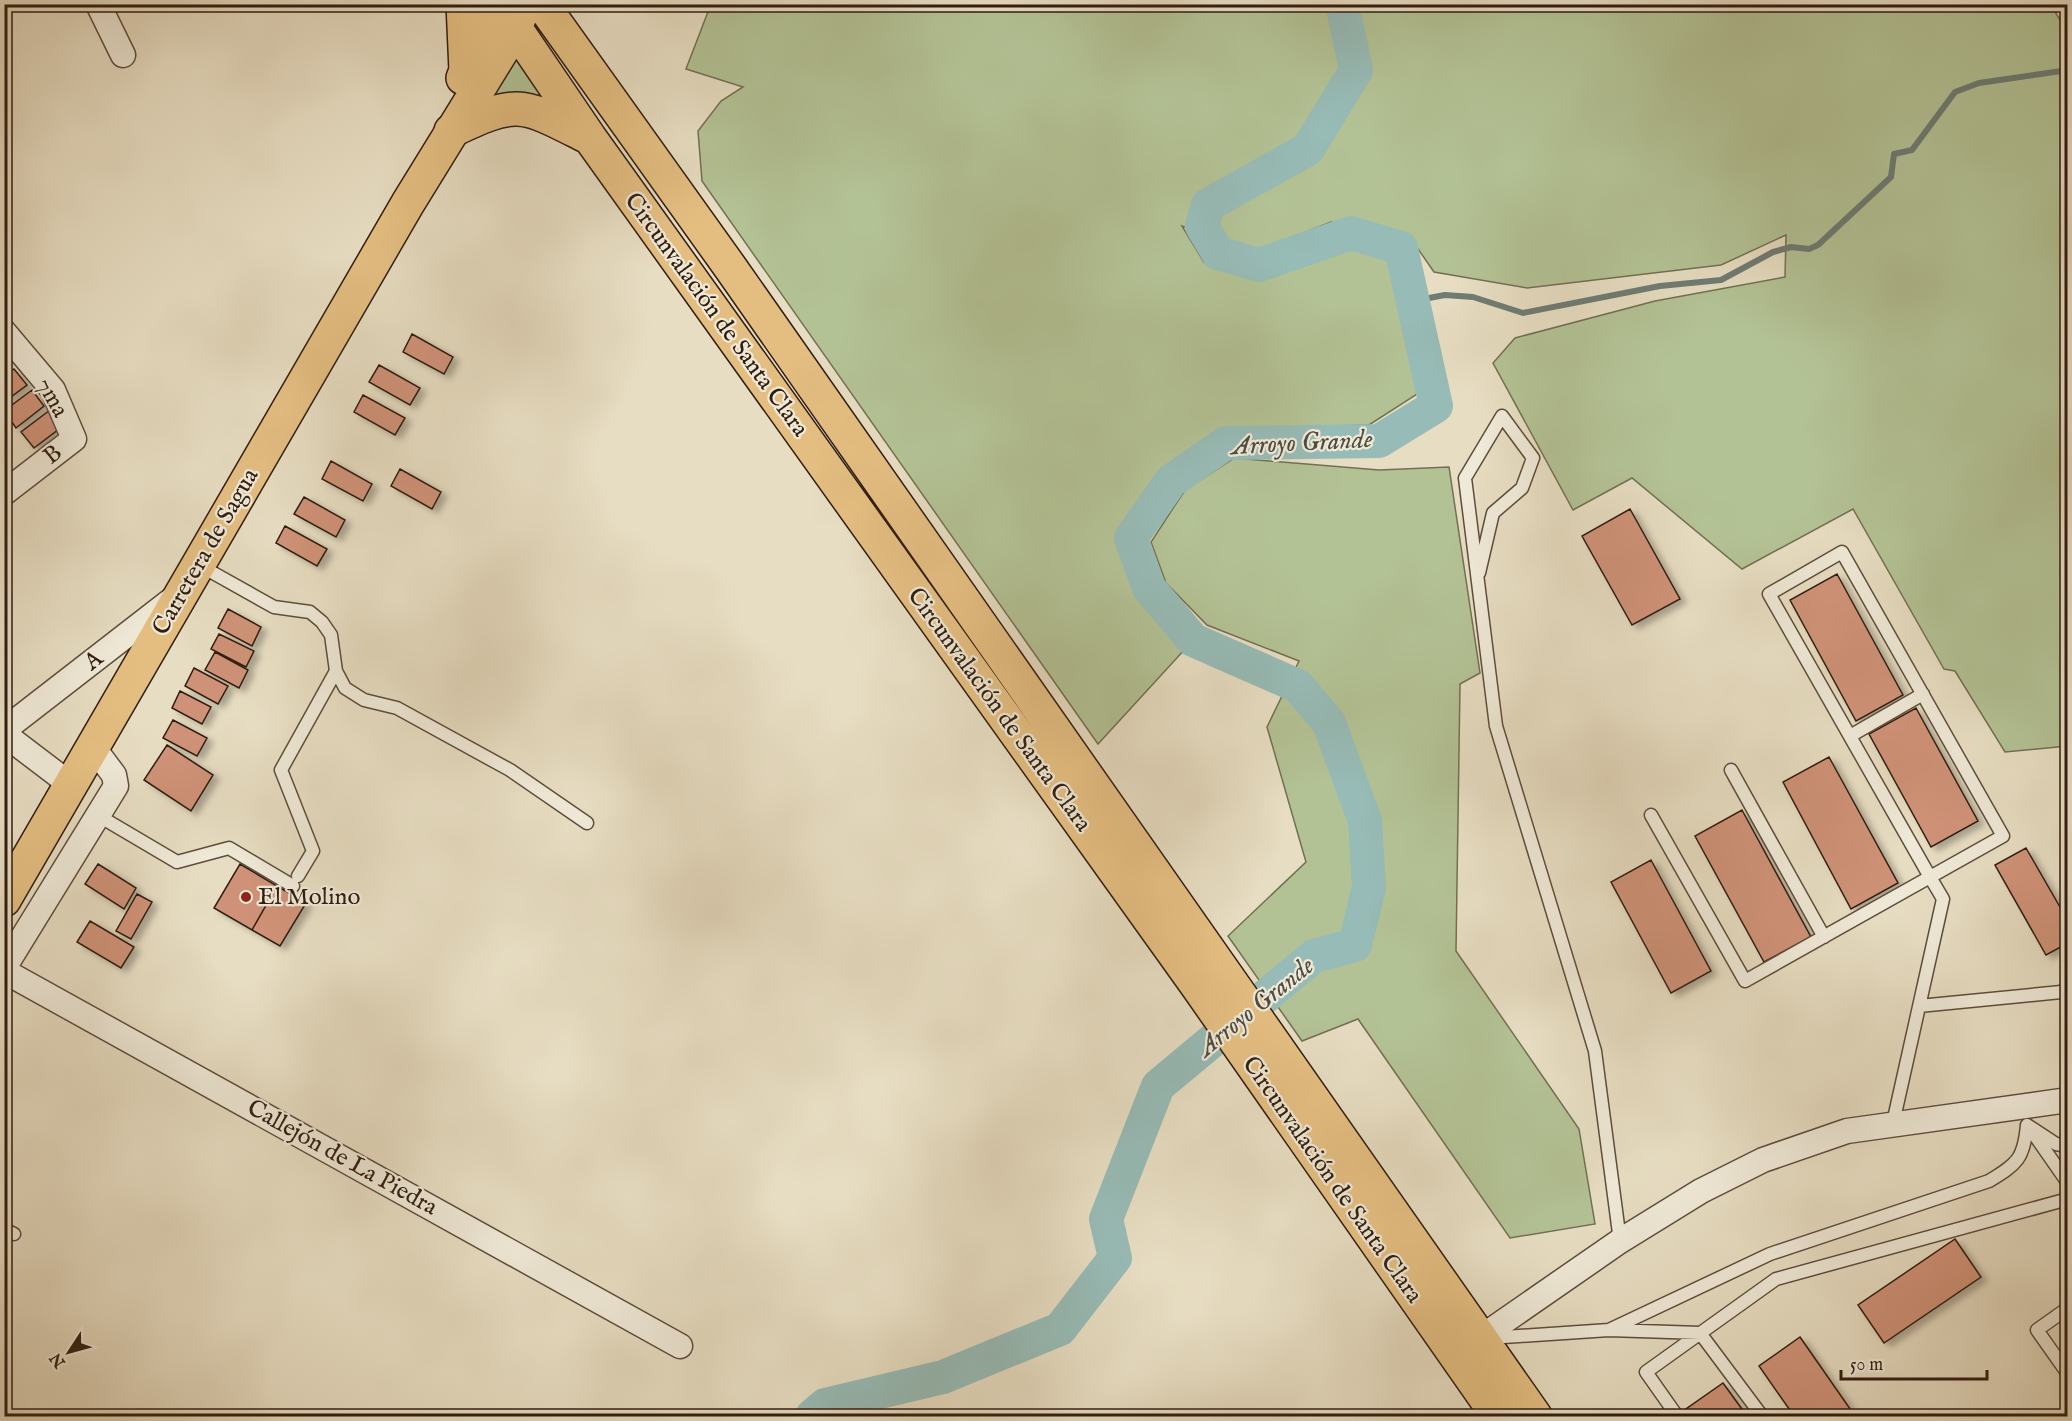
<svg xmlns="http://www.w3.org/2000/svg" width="2072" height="1421" font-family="'IM FELL English',serif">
  <defs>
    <filter id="shadow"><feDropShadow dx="6" dy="4" stdDeviation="3" flood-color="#0004"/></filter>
  </defs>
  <rect width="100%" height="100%" fill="#e7ddc2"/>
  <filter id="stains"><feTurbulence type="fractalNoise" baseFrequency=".00333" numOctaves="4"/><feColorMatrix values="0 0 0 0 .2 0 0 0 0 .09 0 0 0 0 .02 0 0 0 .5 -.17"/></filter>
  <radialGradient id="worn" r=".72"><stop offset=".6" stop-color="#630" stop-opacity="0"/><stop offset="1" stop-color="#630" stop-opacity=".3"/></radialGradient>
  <path fill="#b3c295" stroke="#727053" stroke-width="1.5" d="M711,4L2051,5L2068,33L2067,746L2005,752L1955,671L1944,669L1853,509L1742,569L1632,478L1573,510L1493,363L1515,338L1655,301L1785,277L1786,235L1721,265L1527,288L1434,272L1409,236L1331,222L1258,251L1182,226L1204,262L1253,276L1351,247L1392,261L1422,391L1369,425L1225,429L1166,470L1119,531L1142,597L1186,648L1098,744L702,181L698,131L721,101L743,87L686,69Z
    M520,53L559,108C534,98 516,91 489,98Z
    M1234,458L1379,470L1449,467L1480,673L1460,684L1456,951L1579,1129L1595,1224L1510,1238L1358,1019L1302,1041L1228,936L1306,862L1267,727L1299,661L1207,625L1166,583L1151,542L1185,490Z"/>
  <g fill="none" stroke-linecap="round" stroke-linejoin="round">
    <path stroke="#6e7c74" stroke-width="6" d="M1413,301L1445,295L1473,297L1523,313L1660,286L1721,280L1773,252L1791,247L1809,249L1818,245L1891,177L1894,154L1912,150L1955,92L1979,83L2068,70"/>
    <path stroke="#97bbb6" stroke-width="34" d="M812,1416L825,1405L943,1377L1060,1329L1115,1258L1106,1219L1158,1086L1314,956L1355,945L1369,887L1365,821L1329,723L1298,686L1193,640L1149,588L1131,538L1171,481L1226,443L1379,441L1436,406L1401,248L1351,233L1259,265L1218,253L1202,226L1208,205L1308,149L1356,70L1342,4"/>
  </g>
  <path fill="#cf9278" stroke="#301d11" stroke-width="1.5" filter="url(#shadow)" d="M412,334L453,357L444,374L403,352Z
    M379,365L420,388L410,405L369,382Z
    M14,369L27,385L4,402V376Z
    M32,390L44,406L16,428L4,411Z
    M363,395L405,418L395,435L354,412Z
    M50,410L63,426L34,448L21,432Z
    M331,461L372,484L363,501L322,479Z
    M400,469L441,492L432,509L391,486Z
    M304,497L345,520L336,537L294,514Z
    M1630,509L1680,599L1632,625L1582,536Z
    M285,526L327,549L317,566L276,543Z
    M1837,574L1903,695L1856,721L1790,600Z
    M228,609L261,627L252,646L218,628Z
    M219,634L254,651L246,667L211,649Z
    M215,652L248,670L239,688L205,670Z
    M194,668L228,686L218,704L185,686Z
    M180,691L211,707L202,724L172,708Z
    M1916,708L1978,821L1931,847L1869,734Z
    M173,720L207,738L197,756L163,738Z
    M167,745L213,775L191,811L144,780Z
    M1829,757L1898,883L1851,909L1783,782Z
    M1742,810L1811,937L1764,962L1695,836Z
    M2026,848L2068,921V943L2046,955L1995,865Z
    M1651,860L1711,971L1671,993L1611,882Z
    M98,864L136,888L124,909L85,884Z
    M240,864L277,886L252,930L214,908Z
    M277,886L306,903L280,946L252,930Z
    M137,894L152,902L131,939L116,931Z
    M90,921L134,947L121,968L77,942Z
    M1955,1239L1981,1277L1884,1343L1858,1305Z
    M1800,1337L1855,1416H1794L1759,1366Z
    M1723,1383L1747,1416H1692L1686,1409Z"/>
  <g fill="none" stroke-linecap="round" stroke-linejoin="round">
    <g stroke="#5e4d3d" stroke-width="15">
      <path id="lane" d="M199,565L274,607L310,612L322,622L331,635L336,671L345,688L364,700L397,708L510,770L587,823
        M1479,573L1493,513L1522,488L1533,458L1502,416L1465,478L1496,726L1595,1051L1620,1241
        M1850,736L1923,694
        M1731,770L1824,937
        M1651,815L1745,981L1930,877L1769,594L1842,552L2003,836L1930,877L1943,899L1893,1123
        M99,816L177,862L229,848L293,886
        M298,876L313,851L281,770L336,671
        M1919,1006L2061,992L2068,987
        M2031,1130L2068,1183
        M4,1229L14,1234
        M2068,1308L2037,1330L2068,1374
        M1609,1330L1770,1254L1989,1181C2017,1164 2024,1159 2027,1125L2056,1144L2068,1146
        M1489,1338L1609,1330L1700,1333L1762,1416
        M1677,1416L1646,1372L1776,1279L2068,1199"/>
    </g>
    <g stroke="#5e4d3d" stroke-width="27">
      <path id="street" d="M98,4L123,55
        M4,332L53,390L74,439L4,493
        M4,730L173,599
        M4,734L71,785
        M4,968L116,786L114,775L93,747
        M4,971L680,1346
        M1467,1347L1620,1241L1701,1191L1763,1160L1847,1131L2068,1100"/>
    </g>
    <g stroke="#301d11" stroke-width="36">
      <path id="primary" d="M463,78L496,4
        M4,900L408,203L506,44L526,4"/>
    </g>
    <g stroke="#301d11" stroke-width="36">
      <path id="highway" d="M463,4L466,71
        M499,4L590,138L1198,987L1498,1416
        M542,4L730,267L1535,1416
        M451,131C519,98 522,104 588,137"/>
    </g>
    <use href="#lane" stroke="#efe9d7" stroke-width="12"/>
    <use href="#street" stroke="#efe9d7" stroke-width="24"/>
    <use href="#primary" stroke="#e4be81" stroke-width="33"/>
    <use href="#highway" stroke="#e4be81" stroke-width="33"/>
  </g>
  <circle fill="#8f2418" stroke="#efe9d7" stroke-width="2" cx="246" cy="897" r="6"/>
  <g text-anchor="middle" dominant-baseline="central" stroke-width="4.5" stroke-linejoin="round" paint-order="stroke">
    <g font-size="24" fill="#301d11" stroke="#efe9d7">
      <text transform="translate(716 315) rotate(54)">Circunvalación de Santa Clara</text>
      <text transform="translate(52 398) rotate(61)">7ma</text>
      <text transform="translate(53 455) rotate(-38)">B</text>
      <text transform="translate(206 552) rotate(-60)">Carretera de Sagua</text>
      <text transform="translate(94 661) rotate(-38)">A</text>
      <text transform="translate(999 710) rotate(54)">Circunvalación de Santa Clara</text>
      <text transform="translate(342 1158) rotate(29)">Callejón de La Piedra</text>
      <text transform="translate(1332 1180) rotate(55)">Circunvalación de Santa Clara</text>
    </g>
    <g font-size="24" fill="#301d11" stroke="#efe9d7" text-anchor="start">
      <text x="258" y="897">El Molino</text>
    </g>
    <g font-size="26" font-style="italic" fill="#4f4c43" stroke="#efe9d7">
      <text transform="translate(1302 443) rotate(-3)">Arroyo Grande</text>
      <text transform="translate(1256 1007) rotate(-39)">Arroyo Grande</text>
    </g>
  </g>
  <rect width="2072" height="1421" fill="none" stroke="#e7ddc2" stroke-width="24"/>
  <rect x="6" y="6" width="2060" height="1409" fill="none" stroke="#301d11" stroke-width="3"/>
  <rect x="12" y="12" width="2048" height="1397" fill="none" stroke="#301d11" stroke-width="1.5"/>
  <g transform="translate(69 1352) rotate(234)" stroke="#efe9d7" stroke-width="4.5" paint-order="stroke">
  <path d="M0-4.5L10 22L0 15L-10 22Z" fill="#301d11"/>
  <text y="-9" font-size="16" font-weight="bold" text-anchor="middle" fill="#301d11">N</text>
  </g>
  <path d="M1841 1370v9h146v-9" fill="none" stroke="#301d11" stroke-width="3"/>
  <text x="1850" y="1370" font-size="18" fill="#301d11" stroke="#efe9d7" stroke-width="4.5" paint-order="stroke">50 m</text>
  <rect width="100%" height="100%" filter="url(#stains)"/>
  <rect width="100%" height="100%" fill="url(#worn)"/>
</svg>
